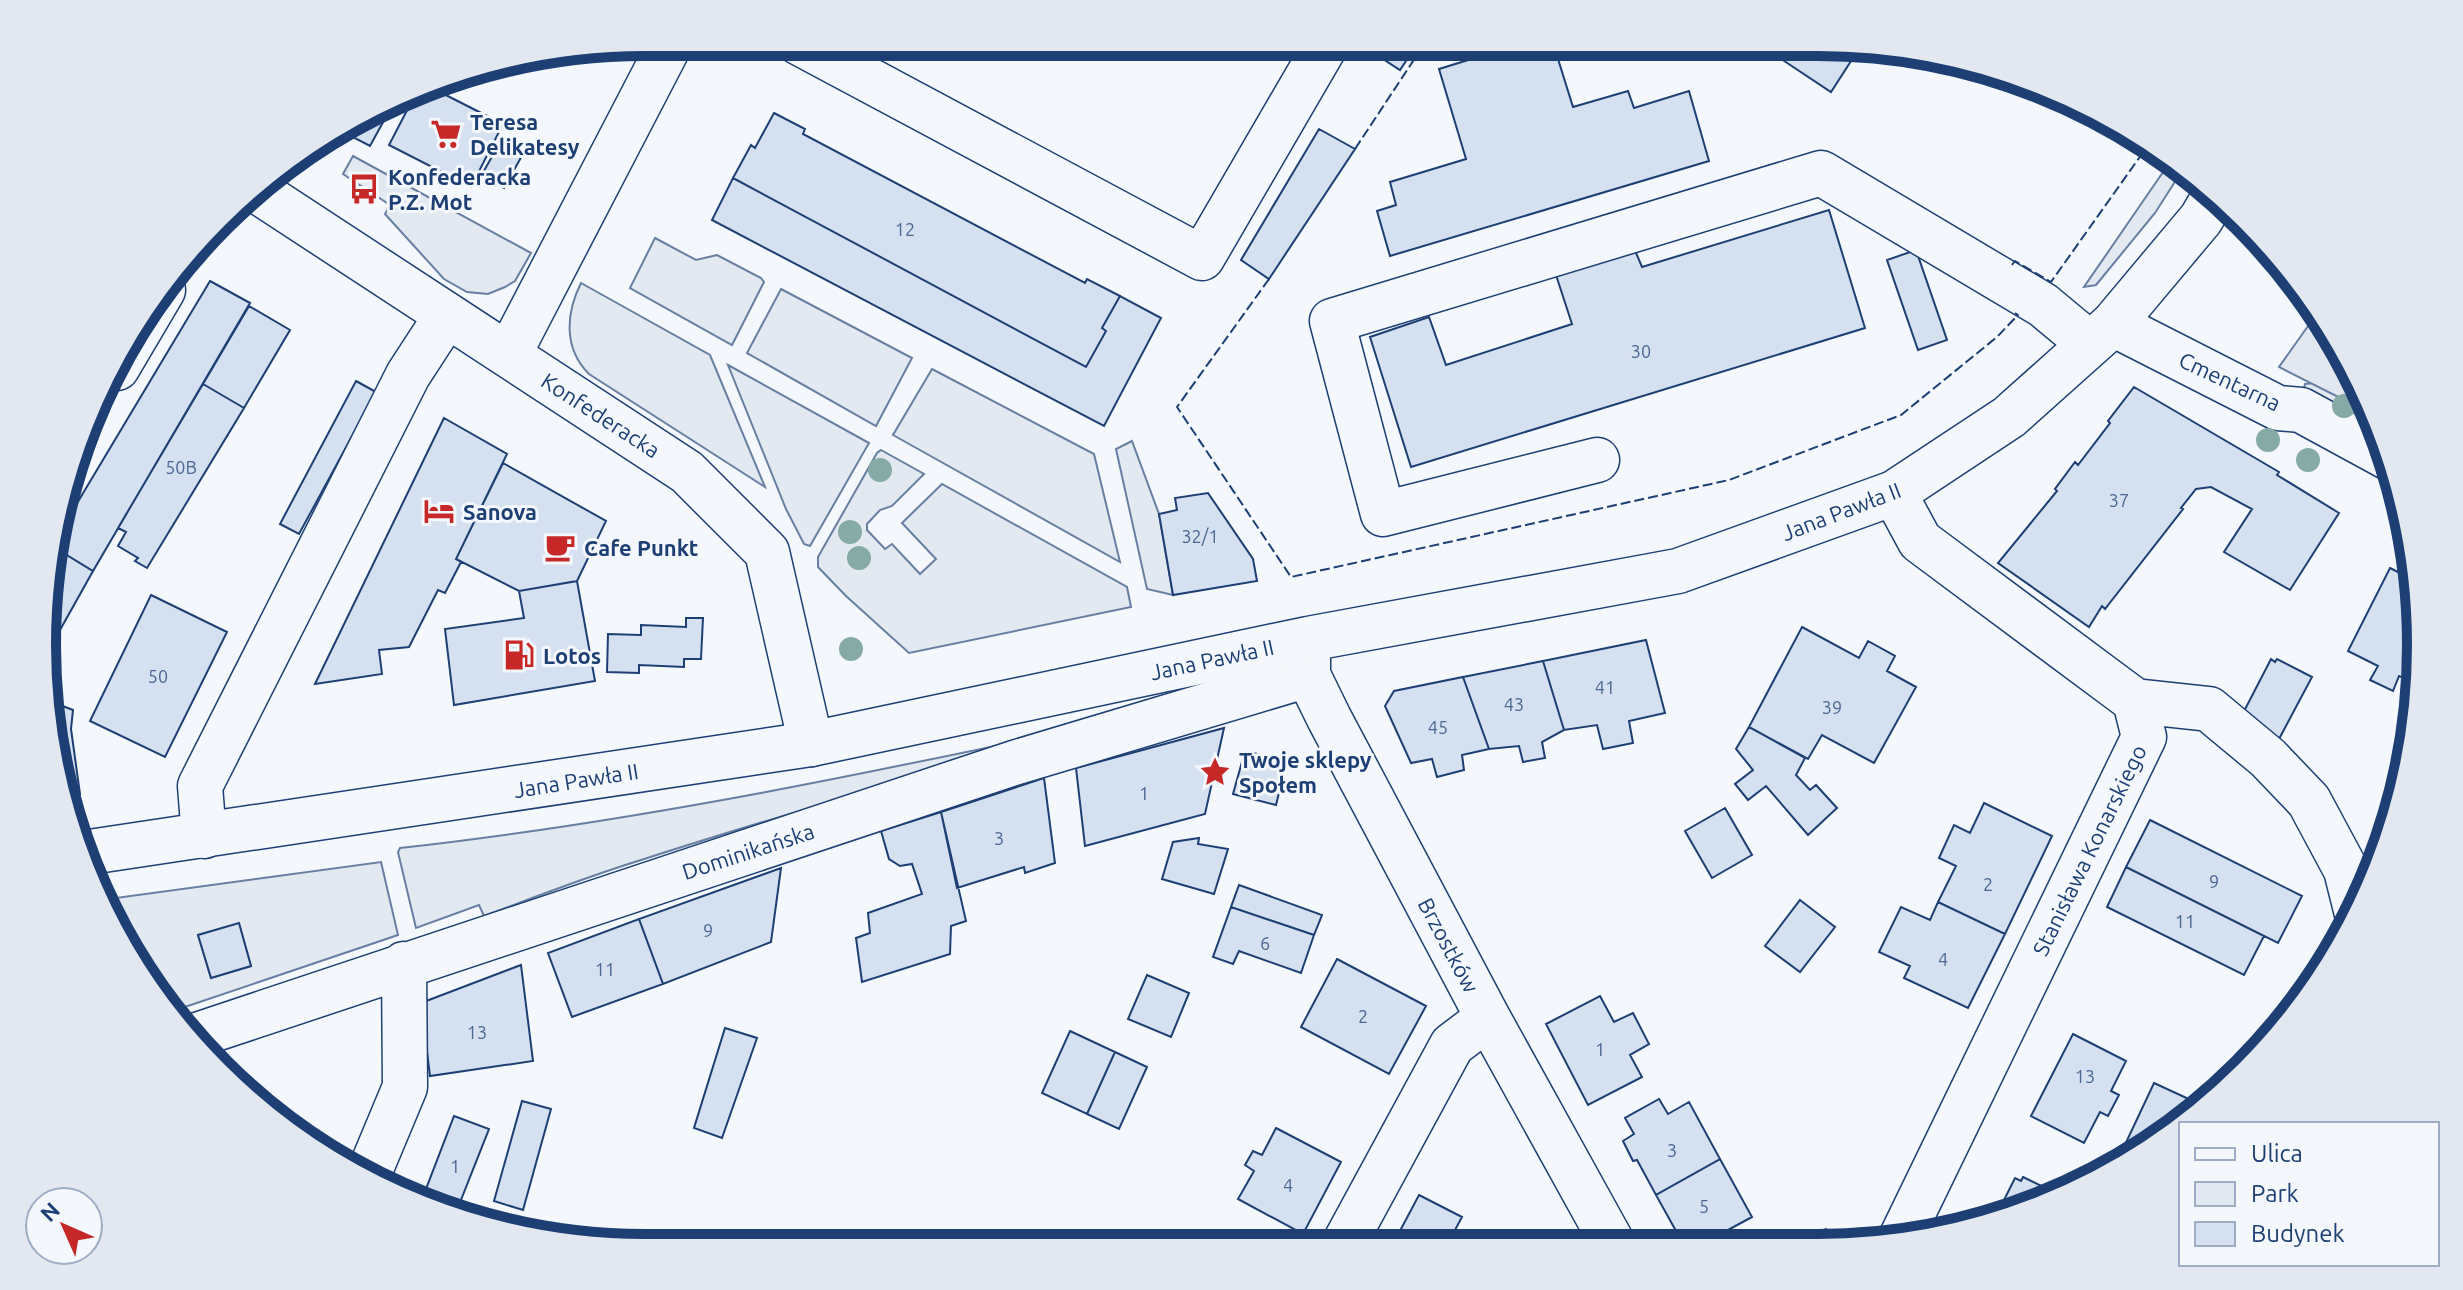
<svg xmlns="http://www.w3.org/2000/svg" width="2463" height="1290" font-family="Ubuntu,sans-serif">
  <rect width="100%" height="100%" fill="#f4f7fb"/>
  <path fill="#e3e9f0" stroke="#687fa3" stroke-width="2" fill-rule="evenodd" d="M353,156L531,253L515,281L505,287L488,294L467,292L444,279L385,214L390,205L343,174Z
    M2172,159L2185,166L2155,213L2096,285L2084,287Z
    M655,238L696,260L717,255L761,278L764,282L732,345L630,288Z
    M581,283L710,355L765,487L589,374C563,348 566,313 581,283Z
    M781,289L912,358L876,426L747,353Z
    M728,365L869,443L810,546L804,544L786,509Z
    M932,369L1094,454L1120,562L893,435Z
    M2314,383L2372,414L2380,432L2304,389L2305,384Z
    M1132,441L1159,514L1173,595L1147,589L1116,449Z
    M881,450L924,474L892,506L880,510L867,524V530L885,549L892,544L920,574L936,559L902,523L942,484L1127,587L1131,607L909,653L846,596L818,567V557L877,453Z
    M1151,713C979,759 808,806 638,861C586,877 535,897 484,916L479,905L416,928L398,852L400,848C653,820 902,766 1151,713Z
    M381,862L398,935L170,1012L143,980L101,900ZM239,924L251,966L211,978L198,935Z"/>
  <path fill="#e3e8f0" stroke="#687fa3" stroke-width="2" d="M2318,312L2340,344L2372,414L2279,367Z"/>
  <path fill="#d5e0f0" stroke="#1d3f73" stroke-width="2" d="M1369,43H1418L1400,70L1366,48Z
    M1474,43H1553L1573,107L1628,91L1634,108L1689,91L1709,161L1390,256L1377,211L1396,205L1390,182L1466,159L1439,69L1478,57Z
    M1757,43H1857L1862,44L1831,92Z
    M428,86L503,124L471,187L389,145L416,93Z
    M383,110L388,113L370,146L343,132Z
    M774,113L805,129L803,134L1085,283L1087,279L1120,296L1102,328L1106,331L1086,367L733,178L751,145L755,148Z
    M1319,129L1355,149L1269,279L1241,260Z
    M502,139L524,152L504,188L481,176Z
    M733,178L1086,367L1106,331L1102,328L1120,296L1161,318L1104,426L712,220Z
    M1829,210L1865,328L1411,467L1370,337L1429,317L1446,365L1572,324L1555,272L1634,248L1642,267Z
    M1916,250L1947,340L1918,350L1887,260Z
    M210,281L250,303L93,571L57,549L58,535Z
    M249,306L290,330L244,408L203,384Z
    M356,381L376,392L299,534L280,524Z
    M203,384L244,408L147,568L135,561L138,558L118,546L126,532L118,528Z
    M2134,387L2279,472L2277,475L2339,513L2290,590L2224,552L2252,509L2211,487L2196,489L2181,508L2183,509L2105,609L2102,606L2089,627L1998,563L2057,491L2055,489L2075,462L2078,465L2110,423L2108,421Z
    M444,418L507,454L456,559L461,562L445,593L438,590L409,647L379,650L382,674L315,684Z
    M503,463L606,521L577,581L519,591L456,559Z
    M1208,493L1253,559L1257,581L1173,595L1159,514L1177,510L1175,498Z
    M57,549L93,571L46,655Z
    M2390,568L2416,581L2420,685L2399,676L2393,691L2370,680L2378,666L2348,651Z
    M577,581L595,681L454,705L445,629L524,618L519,591Z
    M151,595L227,632L165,757L90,721Z
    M686,618H703L701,659H684V667L639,665V673L607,672L608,634L641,635V625L686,627Z
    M1802,627L1859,658L1868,641L1895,656L1887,671L1916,687L1874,763L1822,735L1808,759L1749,727Z
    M1646,640L1665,713L1629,721L1633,743L1603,749L1597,725L1564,730L1543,661Z
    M2271,659L2275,662L2277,659L2312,677L2279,739L2241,717Z
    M1543,661L1564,730L1542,742L1545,758L1523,762L1519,746L1489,749L1463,677Z
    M1463,677L1489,749L1462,755L1464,770L1437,777L1432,759L1411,763L1385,706L1394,691Z
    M47,700L73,710L71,729L80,794L69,795Z
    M1749,727L1805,758L1796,775L1810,790L1816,785L1837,808L1808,835L1766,786L1748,800L1735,784L1753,770L1736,749Z
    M1224,728L1205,814L1085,846L1076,768Z
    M1245,751L1287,761L1276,805L1233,794Z
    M1044,778L1055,863L1025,873L1024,867L957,888L941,812Z
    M1984,803L2052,836L2005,934L1938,902L1956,866L1939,858L1954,825L1970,833Z
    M1725,808L1752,855L1712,878L1685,831Z
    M941,812L966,921L951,926L950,954L862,982L856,938L870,933L868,913L922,894L912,864L900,866L889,859L881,831Z
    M2150,820L2302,896L2278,943L2126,867Z
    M1199,838L1198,844L1228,849L1214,894L1162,879L1173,842Z
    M2126,867L2264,936L2244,975L2107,907Z
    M781,868L771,942L663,984L639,919Z
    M1239,885L1322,915L1314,935L1231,907Z
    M1800,900L1835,927L1800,972L1765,946Z
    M1938,902L2005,934L1968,1008L1904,978L1910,966L1879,952L1901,907L1930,920Z
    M1231,907L1314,935L1301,973L1239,951L1233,964L1213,957Z
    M639,919L663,984L572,1017L548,953Z
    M239,923L251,966L211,978L198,935Z
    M1337,959L1426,1006L1389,1074L1301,1027Z
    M521,965L533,1061L430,1076L421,1003Z
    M1147,975L1189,993L1171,1037L1128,1019Z
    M1600,996L1614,1022L1633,1013L1649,1044L1630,1055L1642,1077L1588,1105L1546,1024Z
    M725,1028L757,1038L722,1138L694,1128Z
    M1070,1031L1115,1052L1087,1114L1042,1093Z
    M2073,1034L2126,1061L2111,1091L2119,1095L2108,1116L2100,1112L2084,1143L2031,1116Z
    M1115,1052L1147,1067L1119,1129L1087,1114Z
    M2154,1083L2204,1106L2185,1124L2130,1155L2122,1151Z
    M1659,1099L1668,1114L1689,1102L1720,1159L1656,1195L1637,1160L1633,1161L1623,1141L1634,1134L1625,1118Z
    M522,1101L551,1109L523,1210L494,1201Z
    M454,1116L489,1129L455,1215L421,1202Z
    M1276,1128L1341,1162L1303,1234L1238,1199L1254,1171L1245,1165L1253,1151L1262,1155Z
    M1720,1159L1752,1217L1704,1243H1678L1673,1233L1676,1231L1656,1195Z
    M2023,1177L2060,1195L2048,1202L1996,1216L2015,1178L2021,1181Z
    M1419,1195L1462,1217L1448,1243L1450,1244H1393Z
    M1826,1229L1837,1243H1800Z"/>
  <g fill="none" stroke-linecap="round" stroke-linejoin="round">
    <g stroke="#1d3f73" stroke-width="47">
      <path id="minor" d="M798,42L1202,258L1327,43
        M256,190L687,472L767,552L811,744
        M2113,324L2278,408L2301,410L2391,459
        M509,354L671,42
        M117,368L163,290
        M1597,460L1383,514L1332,321L1821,173L2043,305L2090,344
        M1894,493L1920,541L2135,701L2144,737L1899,1242
        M1308,645V675L1329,718L1488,1018L1613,1244
        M2135,701L2209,709L2268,758L2309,801L2346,870L2357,914
        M204,836L200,786L408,375L447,315
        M191,1037L1014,763L1308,675
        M367,1178L405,1087L404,964
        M1344,1244L1452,1045L1488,1018"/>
    </g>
    <g stroke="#1d3f73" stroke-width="47">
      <path id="major" d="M83,853L811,744L1308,639L1678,571L1894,493L2009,417L2113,324L2201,219L2215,195"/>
    </g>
    <use href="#minor" stroke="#f4f7fb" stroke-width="44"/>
    <use href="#major" stroke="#f4f7fb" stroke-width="44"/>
    <path stroke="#1d3f73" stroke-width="2" stroke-dasharray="10 4" stroke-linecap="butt" d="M1355,149L1425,43
      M2012,265L2015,261L2051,282L2149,144
      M1269,279L1177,407L1291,577L1729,480L1901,415L1997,337L2018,315L2015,313"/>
  </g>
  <g fill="#86aba6">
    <circle cx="2344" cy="406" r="12"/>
    <circle cx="2268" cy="440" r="12"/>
    <circle cx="2308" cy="460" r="12"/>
    <circle cx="880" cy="470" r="12"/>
    <circle cx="850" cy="532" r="12"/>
    <circle cx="859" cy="558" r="12"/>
    <circle cx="851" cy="649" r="12"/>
  </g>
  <defs>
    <g id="supermarket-bare" transform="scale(2.4)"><path d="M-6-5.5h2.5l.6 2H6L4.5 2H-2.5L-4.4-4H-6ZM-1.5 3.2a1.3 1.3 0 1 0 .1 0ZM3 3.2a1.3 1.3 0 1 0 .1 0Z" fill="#c62828" stroke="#f4f7fb" stroke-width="2.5" paint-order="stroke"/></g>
    <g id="bus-bare" transform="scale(2.4)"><path d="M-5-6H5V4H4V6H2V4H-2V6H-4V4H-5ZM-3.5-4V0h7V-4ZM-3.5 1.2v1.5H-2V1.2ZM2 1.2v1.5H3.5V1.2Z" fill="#c62828" stroke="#f4f7fb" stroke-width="2.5" paint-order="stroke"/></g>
    <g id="hotel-bare" transform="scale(2.4)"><path d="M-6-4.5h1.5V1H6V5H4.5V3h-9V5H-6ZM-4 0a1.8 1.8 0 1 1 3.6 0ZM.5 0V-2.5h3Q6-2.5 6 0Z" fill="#c62828" stroke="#f4f7fb" stroke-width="2.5" paint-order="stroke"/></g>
    <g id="cafe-bare" transform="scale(2.4)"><path d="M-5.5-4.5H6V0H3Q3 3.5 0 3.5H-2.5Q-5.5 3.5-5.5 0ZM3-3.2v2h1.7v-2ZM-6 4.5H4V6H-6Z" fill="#c62828" stroke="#f4f7fb" stroke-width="2.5" paint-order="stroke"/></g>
    <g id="fuel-bare" transform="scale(2.4)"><path d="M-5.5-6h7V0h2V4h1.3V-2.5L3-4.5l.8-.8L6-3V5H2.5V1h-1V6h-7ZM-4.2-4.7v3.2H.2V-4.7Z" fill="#c62828" stroke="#f4f7fb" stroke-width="2.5" paint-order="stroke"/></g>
    <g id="sight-bare" transform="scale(2.4)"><path d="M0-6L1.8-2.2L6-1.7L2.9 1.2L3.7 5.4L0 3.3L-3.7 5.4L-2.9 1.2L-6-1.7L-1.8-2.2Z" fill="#c62828" stroke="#f4f7fb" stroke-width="2.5" paint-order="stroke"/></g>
  </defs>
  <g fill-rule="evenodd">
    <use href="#supermarket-bare" x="446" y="134"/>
    <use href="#bus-bare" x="364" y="189"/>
    <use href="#hotel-bare" x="439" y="511"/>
    <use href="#cafe-bare" x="560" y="547"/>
    <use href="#fuel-bare" x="519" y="655"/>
    <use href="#sight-bare" x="1215" y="772"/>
  </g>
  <g text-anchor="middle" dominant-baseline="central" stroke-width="6" stroke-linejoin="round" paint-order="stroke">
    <g font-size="18" fill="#4b6792">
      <text x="905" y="229">12</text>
      <text x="1641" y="351">30</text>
      <text x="181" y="467">50B</text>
      <text x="2119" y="500">37</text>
      <text x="1200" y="536">32/1</text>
      <text x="158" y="676">50</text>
      <text x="1605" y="687">41</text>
      <text x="1514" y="704">43</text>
      <text x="1832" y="707">39</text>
      <text x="1438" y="727">45</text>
      <text x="1144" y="793">1</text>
      <text x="999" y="838">3</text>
      <text x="2214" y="881">9</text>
      <text x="1988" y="884">2</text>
      <text x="2185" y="921">11</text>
      <text x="708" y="930">9</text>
      <text x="1265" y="943">6</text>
      <text x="1943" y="959">4</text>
      <text x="605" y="969">11</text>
      <text x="1363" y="1016">2</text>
      <text x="477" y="1032">13</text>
      <text x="1600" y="1049">1</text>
      <text x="2085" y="1076">13</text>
      <text x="1672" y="1150">3</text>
      <text x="455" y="1166">1</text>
      <text x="1288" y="1185">4</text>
      <text x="1704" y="1206">5</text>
    </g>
    <g font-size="22" font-weight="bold" fill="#1d3f73" stroke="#f4f7fb" text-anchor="start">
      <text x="470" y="121">Teresa<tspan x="470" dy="25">Delikatesy</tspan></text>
      <text x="388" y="176">Konfederacka<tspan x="388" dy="25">P.Z. Mot</tspan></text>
      <text x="463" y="511">Sanova</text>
      <text x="584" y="547">Cafe Punkt</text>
      <text x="543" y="655">Lotos</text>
      <text x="1239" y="759">Twoje sklepy<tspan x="1239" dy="25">Społem</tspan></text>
    </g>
    <g font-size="22" fill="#1d3f73" stroke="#f4f7fb">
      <text transform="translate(2230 381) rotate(25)">Cmentarna</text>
      <text transform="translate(601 415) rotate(33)">Konfederacka</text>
      <text transform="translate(1841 511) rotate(-21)">Jana Pawła II</text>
      <text transform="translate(1212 659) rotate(-12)">Jana Pawła II</text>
      <text transform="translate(576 780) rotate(-9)">Jana Pawła II</text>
      <text transform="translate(2089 850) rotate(-64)">Stanisława Konarskiego</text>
      <text transform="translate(748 851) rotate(-18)">Dominikańska</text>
      <text transform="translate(1449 945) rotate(62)">Brzostków</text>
    </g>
  </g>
  <path d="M0 0H2463V1290H0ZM645 56H1818A589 589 0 0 1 2407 645V645A589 589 0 0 1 1818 1234H645A589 589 0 0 1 56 645V645A589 589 0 0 1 645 56Z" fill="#e3e8f0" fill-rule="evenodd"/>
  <path fill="none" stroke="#1d3f73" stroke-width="10" d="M645 56H1818A589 589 0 0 1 2407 645V645A589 589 0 0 1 1818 1234H645A589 589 0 0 1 56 645V645A589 589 0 0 1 645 56Z"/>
  <rect x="2179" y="1122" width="260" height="144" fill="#f4f7fb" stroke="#9eadc5" stroke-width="2"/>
  <rect x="2195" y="1148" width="40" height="12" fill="#f4f7fb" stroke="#9eadc5" stroke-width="2"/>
  <text x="2251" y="1162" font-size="24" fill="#1d3f73">Ulica</text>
  <rect x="2195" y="1182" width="40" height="24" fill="#e3e9f0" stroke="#9eadc5" stroke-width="2"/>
  <text x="2251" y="1202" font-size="24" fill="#1d3f73">Park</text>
  <rect x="2195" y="1222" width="40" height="24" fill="#d5e0f0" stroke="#9eadc5" stroke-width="2"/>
  <text x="2251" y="1242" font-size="24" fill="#1d3f73">Budynek</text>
  <g transform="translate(64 1226) rotate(315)"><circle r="38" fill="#f4f7fb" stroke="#9eadc5" stroke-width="2"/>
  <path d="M0-6L14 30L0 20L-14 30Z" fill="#c62828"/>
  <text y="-12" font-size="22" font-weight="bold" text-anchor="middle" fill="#1d3f73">N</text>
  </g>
</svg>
